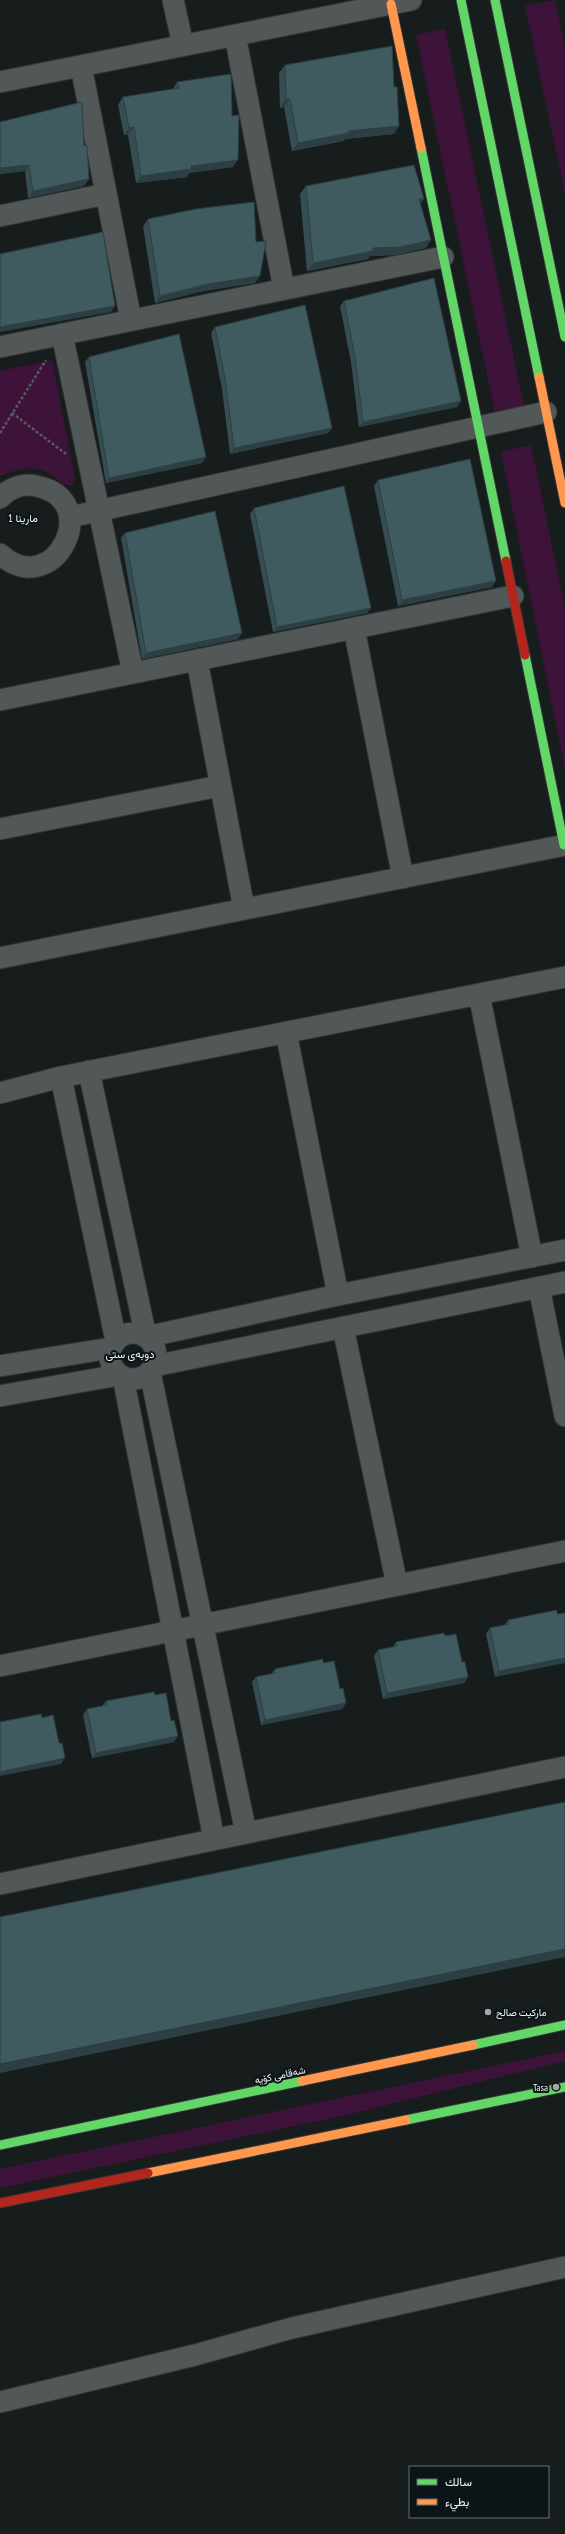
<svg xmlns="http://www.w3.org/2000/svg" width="565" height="2534" font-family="'PT Sans Narrow',Vazirmatn,sans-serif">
  <rect width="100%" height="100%" fill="#171c1d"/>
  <path fill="#3e1339" d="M555,0L565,48V194L525,6Z
    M445,29L524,406L495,413L416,35Z
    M52,360L75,478L72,486C62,486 57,478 48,473C33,464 15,470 0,476V371Z
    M531,445L565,609V770L501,452Z
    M565,2051V2061L351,2114L0,2188V2169Z"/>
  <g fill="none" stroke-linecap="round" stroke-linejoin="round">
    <g stroke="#313536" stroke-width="23">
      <path id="street" d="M173,0L183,45
        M235,35L284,289
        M81,66L131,320
        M0,82L411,0
        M0,216L106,194
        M62,334L133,673
        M0,347L443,257
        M0,498C9,488 23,483 36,486C106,499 54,603 0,554
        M70,517L546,412
        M354,628L403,878
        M197,660L244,909
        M0,700L513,596
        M0,829L220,786
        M0,958L565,845
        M479,994L532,1257
        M286,1032L338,1295
        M89,1071L146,1337L338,1295L565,1250
        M61,1077L116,1341
        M0,1093L61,1077L565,977
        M539,1287L565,1416
        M343,1327L397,1585
        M110 1356a23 23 0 1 1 46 0a23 23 0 1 1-46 0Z
        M0,1366L111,1348
        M154,1366L565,1282
        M150,1372L246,1833
        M123,1377L214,1839
        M0,1396L119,1375
        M0,1666L565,1551
        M0,1884L565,1767
        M0,2402L195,2355L292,2328L565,2267"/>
    </g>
    <g stroke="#313536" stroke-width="11">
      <path id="fast" d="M461,0L539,377
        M495,0L565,337
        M421,148L506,561
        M525,655L564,845
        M473,2045L565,2025
        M406,2120L565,2087
        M0,2145L302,2081"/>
    </g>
    <g stroke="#313536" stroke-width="11">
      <path id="slow" d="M391,4L421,148
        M539,377L565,503
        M302,2081L473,2045
        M148,2173L406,2120"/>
    </g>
    <g stroke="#313536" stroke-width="11">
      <path id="jam" d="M506,561L525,655
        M0,2203L148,2173"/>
    </g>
    <path stroke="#575a5b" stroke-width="2.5" stroke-dasharray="3 2" stroke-linecap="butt" d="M12,413L66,454
      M0,433L46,360"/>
    <use href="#street" stroke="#525758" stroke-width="21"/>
    <use href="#fast" stroke="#63d668" stroke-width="9"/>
    <use href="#slow" stroke="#ff974d" stroke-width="9"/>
    <use href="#jam" stroke="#b3261e" stroke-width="9"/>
  </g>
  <path fill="#364e53" d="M285,65L394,134L345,139L343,141L292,151L284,107L280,108L279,73Z
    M177,82L232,116L233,167L189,173L187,177L136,183L128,135H124L118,105L123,97L173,89Z
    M0,122L84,186L28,198L25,171L0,174Z
    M306,186L420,203L426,248L394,255L370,256L368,259L307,271L300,194Z
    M148,219L256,242L255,283L203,291L155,303L143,226Z
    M344,301L457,407L359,427L351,362L340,306Z
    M215,327L332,428L328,433L230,454L222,389L211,333Z
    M89,357L202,463L106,483L85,362Z
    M378,480L492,587L398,606L374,486Z
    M254,508L371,608L367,613L273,632L250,514Z
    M125,533L238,639L142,659L121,538Z
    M557,1614L495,1677L486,1634L490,1628L505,1625L508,1620Z
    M445,1636L462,1662L468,1677L464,1683L383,1699L374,1656L378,1650L393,1647L396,1642Z
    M323,1663L340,1689L346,1703L342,1709L261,1725L252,1682L256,1677L271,1674L275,1669Z
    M155,1695L174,1742L92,1758L83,1715L87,1709L102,1706L106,1701Z"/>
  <path fill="#2c4043" d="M286,99H290L284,107L280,108Z
    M399,126L394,134L345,139L343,141L292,151L298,143L348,131Z
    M134,127L128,135H124L129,128Z
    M238,160L233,167L189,173L187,177L136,183L141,176L191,166Z
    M29,165L25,171L0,174V168Z
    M89,179L84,186L28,198L33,191Z
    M419,199H424L418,207Z
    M431,240L426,248L394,255L370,256L368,259L307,271L313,263L373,248Z
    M260,276L255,283L203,291L155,303L160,296L208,284Z
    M115,306L111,312L0,332V327Z
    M461,401L457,407L359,427L363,422Z
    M332,428L328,433L230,454L234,448Z
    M206,457L202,463L106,483L109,478Z
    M496,581L492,587L398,606L402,600Z
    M371,608L367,613L273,632L277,627Z
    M242,633L238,639L142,659L146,653Z
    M565,1658V1663L495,1677L499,1671Z
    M468,1677L464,1683L383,1699L387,1693Z
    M346,1703L342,1709L261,1725L265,1720Z
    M178,1736L174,1742L92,1758L96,1753Z
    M65,1758L61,1764L0,1776V1772Z
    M565,1949V1957L0,2073V2064Z"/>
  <path fill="#3f5b60" stroke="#2c4043" d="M392,46L394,87H397L399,126L348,131L349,133L298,143L290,99H286L285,65Z
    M231,74L232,116L239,115L238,160L191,166L192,169L141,176L134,127L129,128L123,97L179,88L177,82Z
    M82,102L84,146L87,145L89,179L33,191L29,165L0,168V122Z
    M414,165L424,199H419L431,240L400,247L373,248V251L313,263L306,186Z
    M254,202L256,242L266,241L260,276L208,284L160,296L148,219L196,209Z
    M103,232L115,306L0,327V254Z
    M434,278L461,401L363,422L355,357L344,301Z
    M305,305L332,428L234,448L226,384L215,327Z
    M179,334L206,457L109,478L89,357Z
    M470,459L496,581L402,600L378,480Z
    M344,486L371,608L277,627L254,508Z
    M215,511L242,633L146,653L125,533Z
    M557,1610V1614L565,1613V1658L499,1671L490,1628L509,1624L508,1620Z
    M444,1633L445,1636L456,1634L462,1662H465L468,1677L387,1693L378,1650L397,1646L396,1642Z
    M323,1659V1663L334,1661L340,1689L343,1688L346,1703L265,1720L256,1677L275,1673V1669Z
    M154,1692L155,1695L166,1693L171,1721L174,1720L178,1736L96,1753L87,1709L107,1705L106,1701Z
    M41,1714L42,1718L53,1715L59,1743H62L65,1758L0,1772V1722Z
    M565,1802V1949L0,2064V1917Z"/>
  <g fill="#a3a9aa" stroke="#0b1416" stroke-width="1.5">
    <circle cx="488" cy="2012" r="4"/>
    <circle cx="556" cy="2087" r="4"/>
  </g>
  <g text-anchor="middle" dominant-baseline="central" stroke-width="4" stroke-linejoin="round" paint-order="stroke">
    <g font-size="10" fill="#eef5f6" stroke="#0b1416" text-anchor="start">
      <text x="496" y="2012">ماركيت صالح</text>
      <text x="548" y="2087" text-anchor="end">Tasa</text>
    </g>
    <g font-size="10" fill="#eef5f6" stroke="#0b1416">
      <text transform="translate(280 2075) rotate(-12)">شەقامی کۆیە</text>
    </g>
    <g font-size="11" fill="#eef5f6" stroke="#0b1416">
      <text x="23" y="518">مارینا 1</text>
      <text x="130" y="1354">دوبه‌ی ستی</text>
    </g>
  </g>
  <rect x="409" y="2466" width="140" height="52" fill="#0b1416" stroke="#666e70"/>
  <rect x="417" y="2479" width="20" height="6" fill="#63d668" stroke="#666e70"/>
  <text x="445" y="2486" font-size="12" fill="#eef5f6">سالك</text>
  <rect x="417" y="2499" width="20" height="6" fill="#ff974d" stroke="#666e70"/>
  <text x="445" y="2506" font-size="12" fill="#eef5f6">بطيء</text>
</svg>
